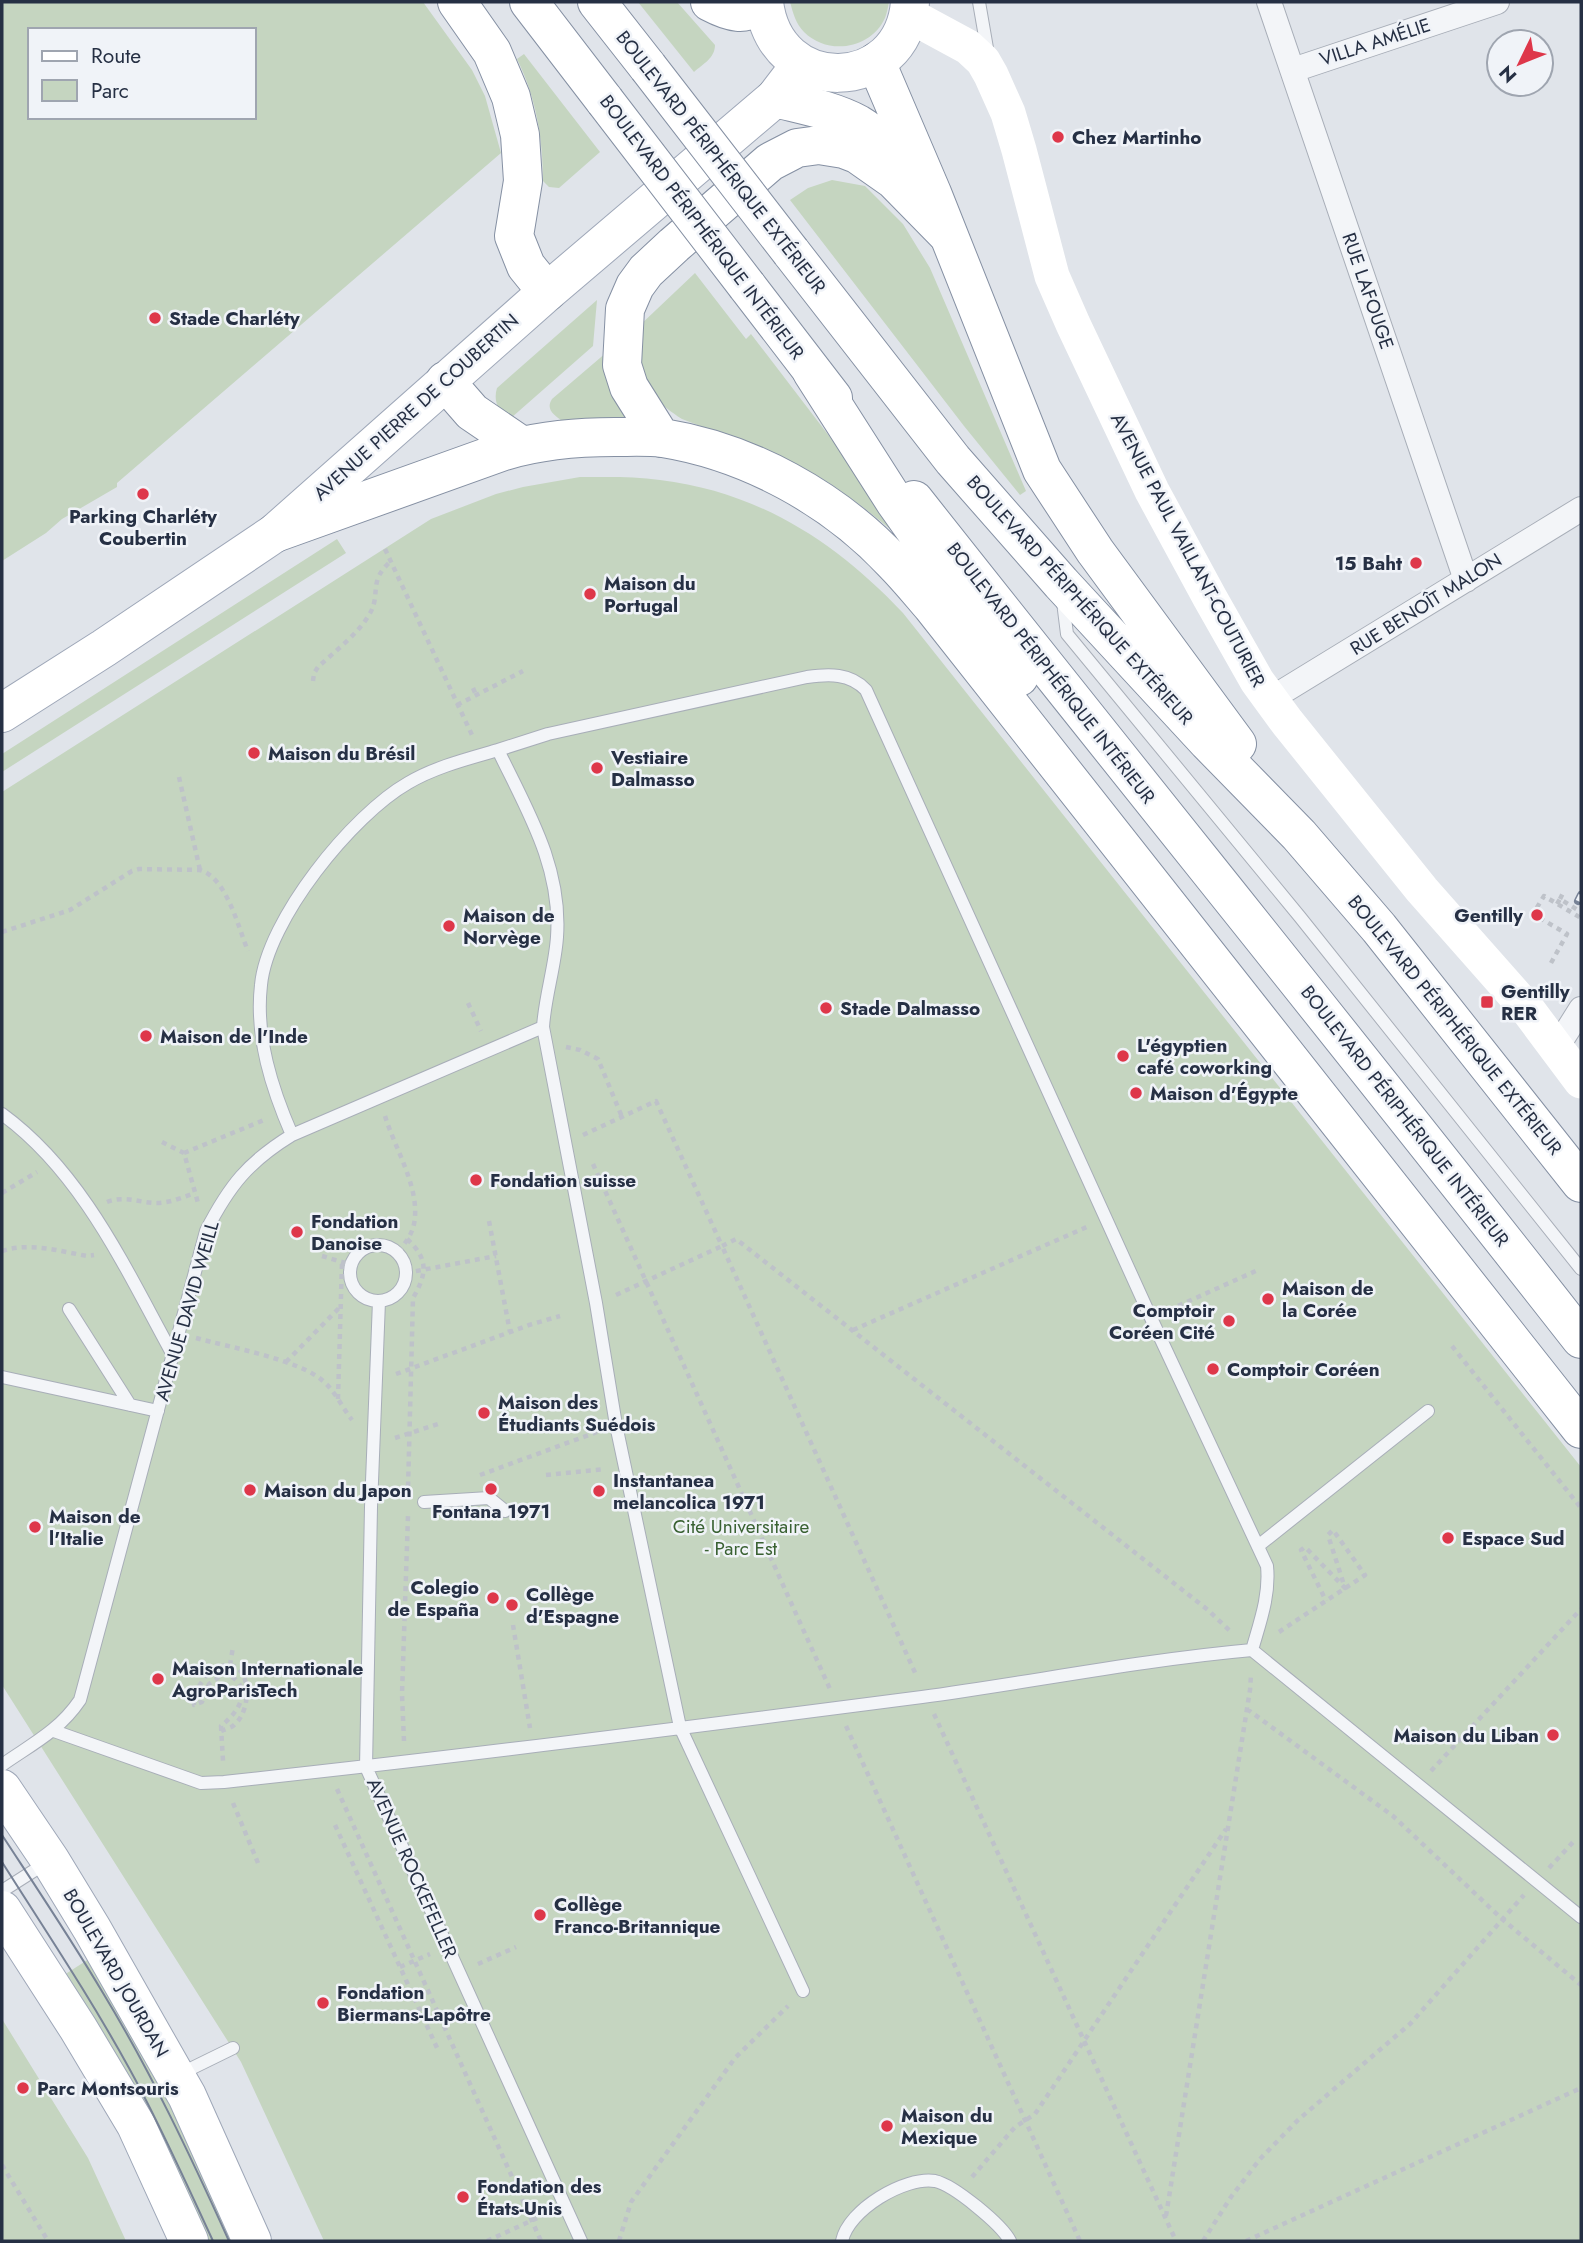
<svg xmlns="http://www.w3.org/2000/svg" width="1583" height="2243" font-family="Jost,sans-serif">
  <rect width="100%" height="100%" fill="#e0e4ea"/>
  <path fill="#c5d5c0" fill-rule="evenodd" d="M2,2H423L472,70L485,96L501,153L117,483V487L62,519L46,533L2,561ZM30,30H254V117H30Z
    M638,2H677L715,45C715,58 703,64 694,72Z
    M790,2H889C888,7 887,13 885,18C871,49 828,56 804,32C796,24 793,13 790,2Z
    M524,54L600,152L559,188L549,187L543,181C543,139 536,97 517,59Z
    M832,180L865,186L903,224L930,268L1026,491L1020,495L964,426L790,200L808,188Z
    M695,273L746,339L751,334L901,530L895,533C865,508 833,483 798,465C760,447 720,434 682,419C639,391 641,374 637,328Z
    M597,300L593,346L511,418C498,412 493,401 497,388Z
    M607,352L638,421H562C555,415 545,410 552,399Z
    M580,477C606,477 633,476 660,480C759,492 836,542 903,613L1581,1467V2241H324L241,2062L2,1685V792L431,519L496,494L523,487Z
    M337,539L346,553L2,772V754Z
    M92,1957L147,2050L239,2241H205L64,1975Z
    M2,2019L88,2158L126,2241H2Z"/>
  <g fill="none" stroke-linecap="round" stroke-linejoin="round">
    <g stroke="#a8aeb8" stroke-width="14">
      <path id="service" d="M979,2L988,54
        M1063,602L1067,634L1300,917L1581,1269
        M498,750L548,734L807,677C829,674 850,673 866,690L1151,1318L1267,1566C1270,1595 1260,1622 1252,1650
        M2,1114C83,1173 126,1270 173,1355
        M292,1135C272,1089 255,1037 261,985C267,920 352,815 408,783C435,767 467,759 498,750C527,810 562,867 557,937C555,967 545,996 543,1027L596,1303L616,1425L680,1727L803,1991
        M350 1273a28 28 0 1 1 56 0a28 28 0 1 1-56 0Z
        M379,1301L371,1507L366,1767L581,2241
        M69,1309L130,1405
        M2,1377L158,1411
        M424,1502L489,1498L505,1511
        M1258,1546L1428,1411
        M54,1731L201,1783L224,1782C457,1757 690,1727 922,1697C1032,1682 1141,1660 1252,1650L1581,1917
        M2,1765C32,1744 59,1731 80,1700L206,1231C229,1186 248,1162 292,1135L543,1027
        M2,1891L46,1863
        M180,2074L233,2048
        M842,2241C848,2210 905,2176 935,2181C954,2185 1002,2225 1010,2241"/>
    </g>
    <g stroke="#a8aeb8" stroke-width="26">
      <path id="minor" d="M1269,2L1466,580
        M1293,70L1497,2
        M1269,700L1581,509
        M1557,1047L1581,1009"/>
    </g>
    <g stroke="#9ea7b8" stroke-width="40">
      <path id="primary" d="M764,2C775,98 903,95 910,2
        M2,713L104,648L275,533L547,292L775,98L801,64
        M2,1789L50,1860L92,1929L187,2096L252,2241
        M2,1910L78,2028L136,2125L189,2241"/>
    </g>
    <g stroke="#8590a3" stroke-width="40">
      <path id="trunk" d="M457,2L492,52L511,97L520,135L523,181L514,236L526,266L547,292
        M529,2L605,101
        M597,2L648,67
        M710,2C729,12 746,18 762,2
        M876,62L932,193L1042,470L1095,551L1237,744
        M775,98C802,105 832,110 858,124C880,137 899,161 918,179
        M791,252L953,460L1061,583L1208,742L1299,835L1379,928L1581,1183
        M747,286L833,398
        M914,500C1136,781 1361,1058 1581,1339"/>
    </g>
    <g stroke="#8590a3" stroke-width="40">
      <path id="motorway" d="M812,372L895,502L1019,677
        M445,381L472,412L522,446
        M661,438L629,387L622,365L625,309L635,286L646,271L674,245L770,162L797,148L819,145L844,149L857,154L894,180L946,233
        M275,533L504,451C540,440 578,437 615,437C630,437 648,436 663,438C749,452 833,498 893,562C907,576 919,591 932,606L1581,1429"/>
    </g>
    <path stroke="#bec2c9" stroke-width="4.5" stroke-dasharray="5 5" stroke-linecap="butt" d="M385,549L472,735
      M313,681L314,673L318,667C334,652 358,634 369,615C382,594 367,582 391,561
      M473,688L476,695
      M457,705L523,671
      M179,777L200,870
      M1560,899L1563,893
      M1557,904L1560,899L1581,912
      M2,932L70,910L132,871L139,869L200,870C227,878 238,927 248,951
      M1551,963L1567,934L1533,914L1544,896L1581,918
      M468,1003L481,1031
      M566,1047L580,1050L598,1059L622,1117
      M385,1116C395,1149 421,1189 414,1224C412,1235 404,1244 398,1253
      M583,1135L656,1101L722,1246L736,1239L1208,1610L1230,1631
      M162,1142L184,1153L198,1203
      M184,1153L264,1120
      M593,1164L830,1689
      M2,1193L37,1172
      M107,1202C124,1195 140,1203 157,1203C170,1203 183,1197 195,1193
      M489,1221L510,1332
      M407,1239C429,1259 427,1274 413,1298L408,1489
      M2,1251C30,1242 59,1251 87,1256L94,1255
      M322,1256L352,1265
      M406,1273L496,1256
      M616,1295L722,1246L917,1677
      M1169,1310L1258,1270
      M853,1330L1089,1226
      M196,1338C229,1347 300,1360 323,1381C335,1391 342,1407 352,1420
      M1452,1346L1581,1508
      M286,1362L341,1306
      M396,1374L529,1325L560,1316
      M338,1399L342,1262
      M395,1438L441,1423
      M480,1475L597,1432
      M546,1475L605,1469
      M513,1625L530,1728
      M1279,1632L1365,1575L1333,1530L1328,1535L1345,1588L1305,1547L1301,1550L1326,1601
      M230,1665L233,1647
      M1247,1709L1393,1816L1502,1919L1581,1985
      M934,1714L1176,2241
      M846,1726L1080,2241
      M221,1731C225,1729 232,1728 235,1724C254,1708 251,1654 219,1667C212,1670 207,1673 203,1680C197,1689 194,1694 194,1705L202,1702L209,1684L225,1673C255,1686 240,1711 221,1726L223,1761
      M404,1741L402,1694L408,1516
      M1431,1771L1581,1609
      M337,1789L541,2241
      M233,1803L258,1863
      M335,1825L438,2050
      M1549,1868L1575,1840
      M478,1964L516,1947
      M400,1967L430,1954
      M2,2165L48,2241
      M972,2177L1015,2127L1035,2114L1226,1829
      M1166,2216L1250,1690L1251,1675
      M487,2241L546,2214
      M619,2241L631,2202L735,2058L788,2006
      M1203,2241L1231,2197L1260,2159L1298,2120L1410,2024L1524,1895
      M1246,2241L1581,2088"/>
    <use href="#service" stroke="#f3f5f8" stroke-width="12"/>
    <use href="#minor" stroke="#f3f5f8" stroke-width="24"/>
    <path stroke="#fff" stroke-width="35" d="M909,15L968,47L983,61L991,75L1008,113L1019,150L1052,276L1073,324L1152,491L1210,598L1257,681L1287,722L1422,890L1528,1010L1581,1081"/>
    <use href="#primary" stroke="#fff" stroke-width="38"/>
    <use href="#trunk" stroke="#fff" stroke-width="38"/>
    <use href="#motorway" stroke="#fff" stroke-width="38"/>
    <path stroke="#778296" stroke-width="2" d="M2,1835C36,1887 71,1939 103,1993C151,2072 191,2157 229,2241
      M2,1862C45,1930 90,1997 129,2068C160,2124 186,2183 213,2241"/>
    <g stroke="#778296" stroke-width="8">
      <path id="rail" d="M1578,901L1581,895"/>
    </g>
    <use href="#rail" stroke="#f0f3f8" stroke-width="5" stroke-dasharray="16" stroke-linecap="butt"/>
    <g stroke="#8590a3" stroke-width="40" stroke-linecap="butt">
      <path id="trunk-bridge" d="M648,67L791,252
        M605,101L747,286"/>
    </g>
    <use href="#trunk-bridge" stroke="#fff" stroke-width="38"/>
  </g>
  <g fill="#de374a" stroke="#f0f3f8" stroke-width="2.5">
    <circle cx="1058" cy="137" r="7"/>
    <circle cx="155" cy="318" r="7"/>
    <circle cx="143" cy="494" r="7"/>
    <circle cx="1416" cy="563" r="7"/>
    <circle cx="590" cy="594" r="7"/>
    <circle cx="254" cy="753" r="7"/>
    <circle cx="597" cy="768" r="7"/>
    <circle cx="1537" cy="915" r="7"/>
    <circle cx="449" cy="926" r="7"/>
    <rect x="1480" y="995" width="14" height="14" rx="3.5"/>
    <circle cx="826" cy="1008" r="7"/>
    <circle cx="146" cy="1036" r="7"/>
    <circle cx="1123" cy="1056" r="7"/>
    <circle cx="1136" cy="1093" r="7"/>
    <circle cx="476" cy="1180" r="7"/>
    <circle cx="297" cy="1232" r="7"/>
    <circle cx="1268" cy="1299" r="7"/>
    <circle cx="1229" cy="1321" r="7"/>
    <circle cx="1213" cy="1369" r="7"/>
    <circle cx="484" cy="1413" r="7"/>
    <circle cx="491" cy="1489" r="7"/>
    <circle cx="250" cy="1490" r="7"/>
    <circle cx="599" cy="1491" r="7"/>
    <circle cx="35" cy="1527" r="7"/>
    <circle cx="1448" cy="1538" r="7"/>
    <circle cx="493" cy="1598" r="7"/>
    <circle cx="512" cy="1605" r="7"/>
    <circle cx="158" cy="1679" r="7"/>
    <circle cx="1553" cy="1735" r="7"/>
    <circle cx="540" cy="1915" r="7"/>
    <circle cx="323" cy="2003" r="7"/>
    <circle cx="23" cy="2088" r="7"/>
    <circle cx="887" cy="2126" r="7"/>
    <circle cx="463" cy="2197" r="7"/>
  </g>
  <g text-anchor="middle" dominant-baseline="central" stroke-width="5" stroke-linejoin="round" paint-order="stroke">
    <g font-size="19" fill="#263044" stroke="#f0f3f8">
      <text transform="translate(1375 42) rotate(-18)">VILLA AMÉLIE</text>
      <text transform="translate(721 162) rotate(52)">BOULEVARD PÉRIPHÉRIQUE EXTÉRIEUR</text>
      <text transform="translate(702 227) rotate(53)">BOULEVARD PÉRIPHÉRIQUE INTÉRIEUR</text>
      <text transform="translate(1368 291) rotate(71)">RUE LAFOUGE</text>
      <text transform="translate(416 407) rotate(-42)">AVENUE PIERRE DE COUBERTIN</text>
      <text transform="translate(1188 550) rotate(62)">AVENUE PAUL VAILLANT-COUTURIER</text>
      <text transform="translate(1080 600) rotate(48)">BOULEVARD PÉRIPHÉRIQUE EXTÉRIEUR</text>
      <text transform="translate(1426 604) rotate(-32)">RUE BENOÎT MALON</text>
      <text transform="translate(1051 673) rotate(52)">BOULEVARD PÉRIPHÉRIQUE INTÉRIEUR</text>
      <text transform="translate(1455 1025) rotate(51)">BOULEVARD PÉRIPHÉRIQUE EXTÉRIEUR</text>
      <text transform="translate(1405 1116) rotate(52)">BOULEVARD PÉRIPHÉRIQUE INTÉRIEUR</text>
      <text transform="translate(187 1311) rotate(-74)">AVENUE DAVID WEILL</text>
      <text transform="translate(412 1868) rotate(66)">AVENUE ROCKEFELLER</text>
      <text transform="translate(116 1973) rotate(60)">BOULEVARD JOURDAN</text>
    </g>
    <g font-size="19" font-weight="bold" fill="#263044" stroke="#f0f3f8" text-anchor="start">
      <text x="1072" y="137">Chez Martinho</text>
      <text x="169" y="318">Stade Charléty</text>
      <text x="143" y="516" text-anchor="middle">Parking Charléty<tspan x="143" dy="22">Coubertin</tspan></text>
      <text x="1402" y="563" text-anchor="end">15 Baht</text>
      <text x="604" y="583">Maison du<tspan x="604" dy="22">Portugal</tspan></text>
      <text x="268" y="753">Maison du Brésil</text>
      <text x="611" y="757">Vestiaire<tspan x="611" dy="22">Dalmasso</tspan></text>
      <text x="463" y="915">Maison de<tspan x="463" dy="22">Norvège</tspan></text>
      <text x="1523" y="915" text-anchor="end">Gentilly</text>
      <text x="1501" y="991">Gentilly<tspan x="1501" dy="22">RER</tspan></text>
      <text x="840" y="1008">Stade Dalmasso</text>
      <text x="160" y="1036">Maison de l'Inde</text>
      <text x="1137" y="1045">L'égyptien<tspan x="1137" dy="22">café coworking</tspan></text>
      <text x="1150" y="1093">Maison d'Égypte</text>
      <text x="490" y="1180">Fondation suisse</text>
      <text x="311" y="1221">Fondation<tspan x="311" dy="22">Danoise</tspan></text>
      <text x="1282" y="1288">Maison de<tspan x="1282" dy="22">la Corée</tspan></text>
      <text x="1215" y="1310" text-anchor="end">Comptoir<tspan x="1215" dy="22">Coréen Cité</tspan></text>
      <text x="1227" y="1369">Comptoir Coréen</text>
      <text x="498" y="1402">Maison des<tspan x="498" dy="22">Étudiants Suédois</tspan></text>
      <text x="613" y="1480">Instantanea<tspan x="613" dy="22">melancolica 1971</tspan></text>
      <text x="264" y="1490">Maison du Japon</text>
      <text x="491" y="1511" text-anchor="middle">Fontana 1971</text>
      <text x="49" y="1516">Maison de<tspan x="49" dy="22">l'Italie</tspan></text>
      <text x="1462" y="1538">Espace Sud</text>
      <text x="479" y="1587" text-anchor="end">Colegio<tspan x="479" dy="22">de España</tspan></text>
      <text x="526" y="1594">Collège<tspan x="526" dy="22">d'Espagne</tspan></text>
      <text x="172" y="1668">Maison Internationale<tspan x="172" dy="22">AgroParisTech</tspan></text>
      <text x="1539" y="1735" text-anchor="end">Maison du Liban</text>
      <text x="554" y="1904">Collège<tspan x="554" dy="22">Franco-Britannique</tspan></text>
      <text x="337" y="1992">Fondation<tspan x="337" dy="22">Biermans-Lapôtre</tspan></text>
      <text x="37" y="2088">Parc Montsouris</text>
      <text x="901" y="2115">Maison du<tspan x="901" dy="22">Mexique</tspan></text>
      <text x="477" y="2186">Fondation des<tspan x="477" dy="22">États-Unis</tspan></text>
    </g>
    <g font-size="19" fill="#396132" stroke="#f0f3f8">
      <text x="741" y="1526">Cité Universitaire<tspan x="741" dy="22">- Parc Est</tspan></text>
    </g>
  </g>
  <rect width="1583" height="2243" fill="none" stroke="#263044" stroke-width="7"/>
  <rect x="28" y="28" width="228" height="91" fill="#f0f3f8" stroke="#9fa5b0" stroke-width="2"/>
  <rect x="42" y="51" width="35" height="10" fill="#ffffff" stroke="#9fa5b0" stroke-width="2"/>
  <text x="91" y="63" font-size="21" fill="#263044">Route</text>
  <rect x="42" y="80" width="35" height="21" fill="#c5d5c0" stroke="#9fa5b0" stroke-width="2"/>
  <text x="91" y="98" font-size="21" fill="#263044">Parc</text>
  <g transform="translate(1520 63) rotate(227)"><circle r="33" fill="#f0f3f8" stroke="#9fa5b0" stroke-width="2"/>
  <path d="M0-5L12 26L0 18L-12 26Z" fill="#de374a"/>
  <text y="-10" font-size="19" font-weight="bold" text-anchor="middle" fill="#263044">N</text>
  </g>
</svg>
